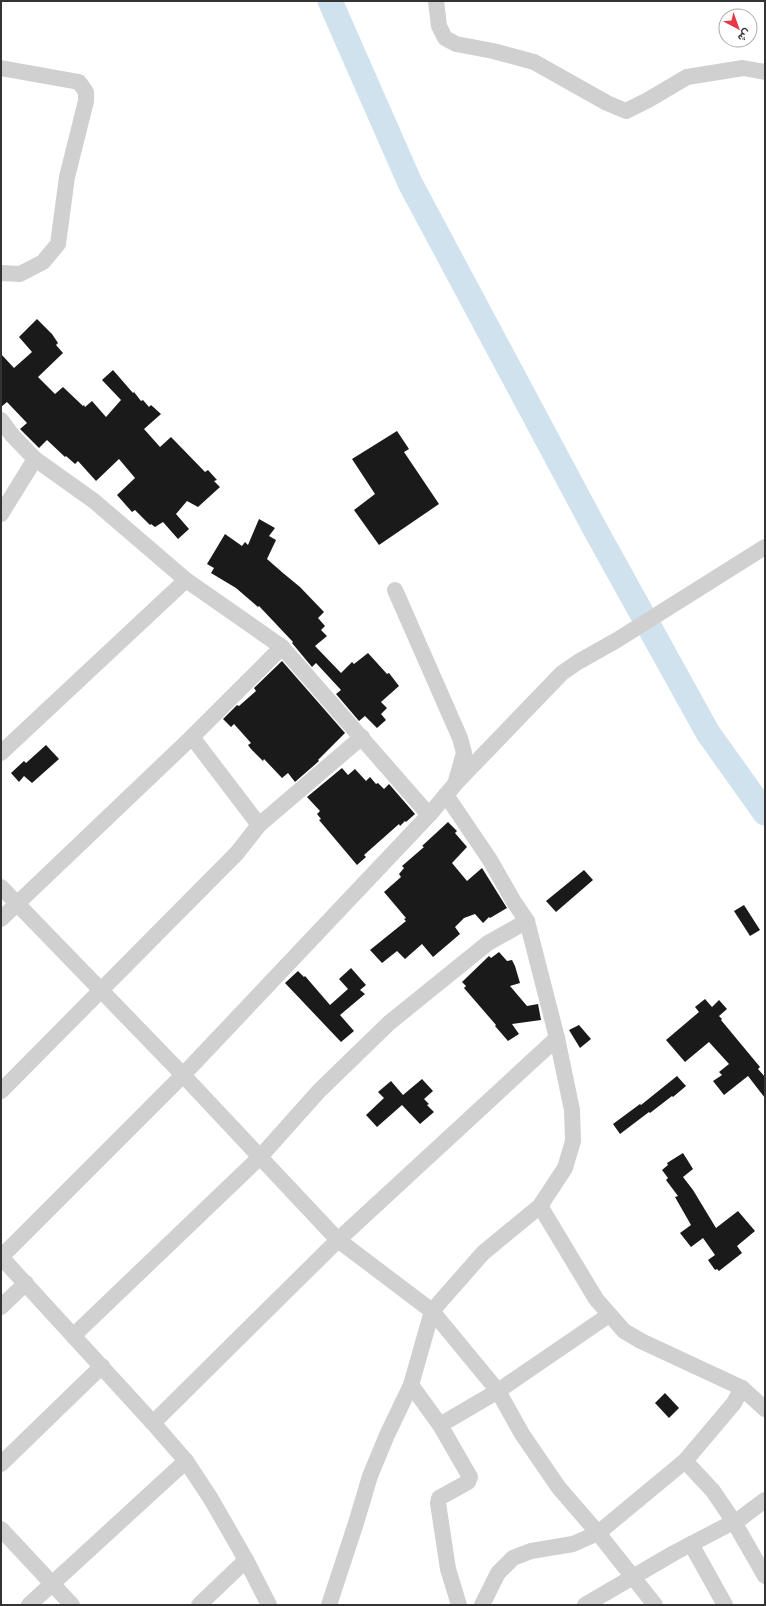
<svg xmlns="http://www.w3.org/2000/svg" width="766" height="1606" font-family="Lato,Vazirmatn,sans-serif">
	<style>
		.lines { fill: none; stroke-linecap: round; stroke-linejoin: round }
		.river { stroke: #cfe2ee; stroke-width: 25 }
		.building { fill: #1a1a1a }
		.minor { stroke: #d0d0d0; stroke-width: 16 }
	</style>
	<rect width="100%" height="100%" fill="#fff"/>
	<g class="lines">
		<polyline class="river" points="330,1 410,183 595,529 708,733 765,813"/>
	</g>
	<g class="building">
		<polygon points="37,319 52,334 58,343 56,345 63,353 38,377 55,394 63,387 83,406 84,405 85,407 92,401 106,417 121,400 102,380 113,370 133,393 134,392 141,401 143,400 149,407 151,405 161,414 144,429 160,447 171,437 205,472 208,470 217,480 214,481 220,487 198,507 187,501 176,514 189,529 178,539 163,522 155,527 151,524 150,525 135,510 132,512 117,495 135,478 119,459 96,481 78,461 75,464 66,456 65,457 47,440 39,448 20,429 27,423 7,402 1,407 1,354 14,368 32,352 19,337"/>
		<polygon points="397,431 409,449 404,452 439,504 379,545 354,510 375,494 352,459"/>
		<polygon points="259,519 275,528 269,536 276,540 267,559 283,573 300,587 324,612 318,618 325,626 321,630 327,636 315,646 341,673 352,662 354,664 368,653 387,674 389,673 399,686 381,702 387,708 381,714 386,720 377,728 365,716 359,721 336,694 341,690 316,663 312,667 292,643 293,642 259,606 258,607 236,588 211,573 214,568 207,564 225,534 242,546 245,542 248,545"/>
		<polygon points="282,661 345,733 318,760 319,761 295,782 288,773 282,778 264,759 263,761 251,749 248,745 251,743 234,724 231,727 223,719 237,705 239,706 256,691 254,688"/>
		<polygon points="46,745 59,759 32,783 24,776 19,782 11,773 24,761 26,763"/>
		<polygon points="342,768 348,775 355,769 366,781 370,777 376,784 378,783 384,789 389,784 415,814 406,822 405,821 400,826 399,824 364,855 366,857 357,865 319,820 321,819 317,814 320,811 307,797"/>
		<polygon points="448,822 457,831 455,833 467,847 452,863 467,881 482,868 507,908 490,918 489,917 483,923 475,914 464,918 455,927 460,934 433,957 422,944 405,959 397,951 382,963 370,950 406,921 404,919 406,918 384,892 401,877 399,874 404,868 402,866 424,847 422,846"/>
		<polygon points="584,870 593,880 556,912 546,901"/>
		<polygon points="744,905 760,930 750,936 734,911"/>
		<polygon points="499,952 507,961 512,960 515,966 520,983 510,986 527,1006 538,1004 541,1020 512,1024 519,1034 508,1041 495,1026 496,1025 464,988 466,986 462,982 489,956 491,958"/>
		<polygon points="351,968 366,985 360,990 365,994 340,1015 354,1031 341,1042 285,983 298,971 304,977 305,976 330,1005 348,989 339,979"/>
		<polygon points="705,999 712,1007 719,1000 727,1009 719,1016 722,1019 721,1020 760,1067 758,1069 765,1077 765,1098 748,1076 724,1095 713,1081 722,1075 719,1072 729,1064 709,1042 685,1062 666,1040 699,1012 695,1007"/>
		<polygon points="579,1025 591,1039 580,1048 569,1030"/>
		<polygon points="677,1076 686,1086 673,1097 672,1096 650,1113 649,1112 620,1134 613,1124 640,1104 641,1105"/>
		<polygon points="422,1079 433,1091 424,1099 429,1104 427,1105 434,1112 420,1124 402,1105 377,1127 366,1115 384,1098 378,1092 391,1081 403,1095"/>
		<polygon points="683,1153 693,1169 683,1177 693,1190 716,1228 738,1211 755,1231 737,1246 742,1253 719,1271 717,1269 715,1270 708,1260 715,1255 703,1238 691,1247 680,1233 691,1225 675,1197 678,1196 666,1180 668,1178 662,1170 668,1165 667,1163"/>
		<polygon points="665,1393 679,1408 669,1418 655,1403"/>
	</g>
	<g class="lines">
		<g class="minor">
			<polyline points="436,1 439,26 445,38 456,44 493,51 534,62 607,103 626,111 648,100 687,77 743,68 765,72"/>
			<polyline points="1,68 79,82 86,92 86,101 67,177 58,244 43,262 20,274 1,273"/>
			<polyline points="1,420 12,435 35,459 94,501 186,580 282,647 429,815"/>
			<polyline points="1,514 35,459"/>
			<polyline points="395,590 460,738 464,753 456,781"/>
			<polyline points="192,737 259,825"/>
			<polyline points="1,753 186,580"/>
			<polyline points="1,887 183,1075 338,1240 432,1311 498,1391 522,1434 559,1488 598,1533 655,1605"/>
			<polyline points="1,919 192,737 282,647"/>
			<polyline points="1,1091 237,853 259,825 362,737"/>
			<polyline points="540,1206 596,1299 624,1331 641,1341 742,1388 765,1409"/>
			<polyline points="1,1257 183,1075 429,815 456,783 562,673 578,662 617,640 765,547"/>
			<polyline points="1,1257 153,1423 186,1461 211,1499 246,1560 269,1605"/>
			<polyline points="1,1307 26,1283"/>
			<polyline points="73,1336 260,1157 319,1091 389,1023 488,943 527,921"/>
			<polyline points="411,1385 440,1425 470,1477 468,1482 439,1498 438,1503 448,1569 459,1605"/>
			<polyline points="153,1423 338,1240 557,1038"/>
			<polyline points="440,1425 498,1391 609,1315"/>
			<polyline points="685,1461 713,1491 734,1522 765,1576"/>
			<polyline points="1,1464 102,1366"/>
			<polyline points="1,1529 72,1605"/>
			<polyline points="691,1544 725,1605"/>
			<polyline points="29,1605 186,1461"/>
			<polyline points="199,1605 246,1560"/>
			<polyline points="329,1605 356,1523 370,1476 387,1435 411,1385 432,1311 483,1253 540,1206 565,1168 573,1141 572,1110 557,1038 527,921 514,902 490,860 446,795"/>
			<polyline points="482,1605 498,1573 513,1558 531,1551 573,1544 598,1533 685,1461 734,1403 742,1388"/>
			<polyline points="585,1605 674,1553 741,1518 765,1500"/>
		</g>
	</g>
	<rect width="766" height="1606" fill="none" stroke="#333333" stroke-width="4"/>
	<g transform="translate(738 28) rotate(139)"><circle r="19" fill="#ffffff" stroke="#adadad"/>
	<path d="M0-3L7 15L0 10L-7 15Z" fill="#e63946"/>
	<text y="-6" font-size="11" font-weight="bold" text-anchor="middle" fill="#333333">ش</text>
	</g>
</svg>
